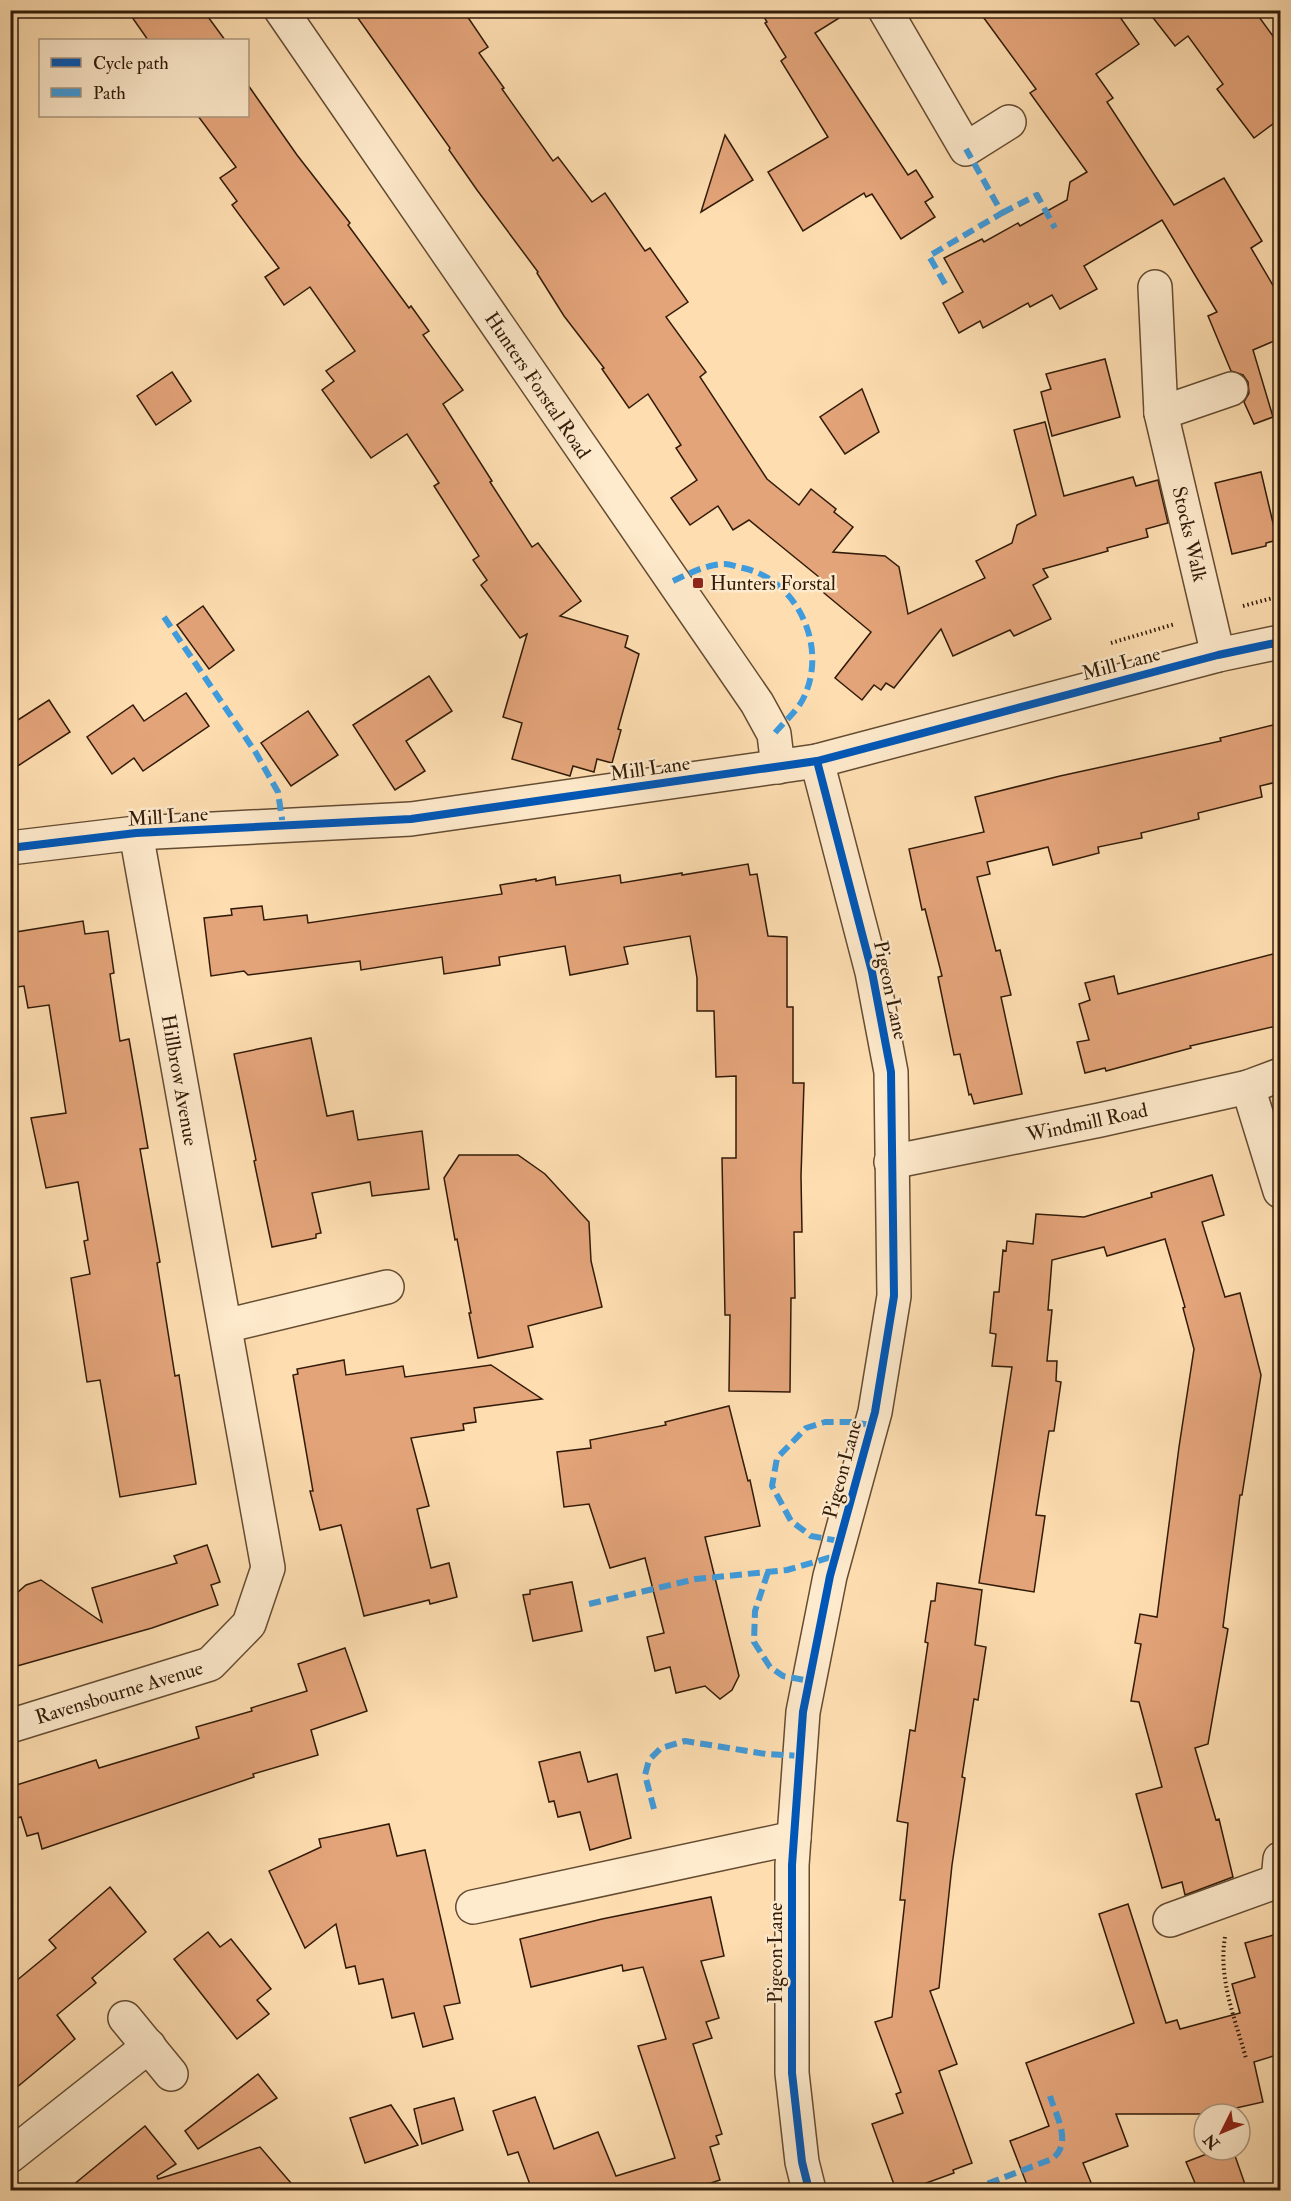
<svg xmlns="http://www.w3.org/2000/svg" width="1291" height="2201" font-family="'IM FELL Double Pica',serif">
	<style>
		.building { fill: #e4a47a; stroke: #311b08; stroke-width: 1.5 }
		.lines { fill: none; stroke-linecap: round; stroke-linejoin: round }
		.minor-casing { stroke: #644c32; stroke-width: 36 }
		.tertiary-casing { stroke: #644c32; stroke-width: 36 }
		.path { stroke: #311b08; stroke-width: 4; stroke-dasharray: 1.5 3; stroke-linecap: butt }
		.minor { stroke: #feeacc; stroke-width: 33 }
		.tertiary { stroke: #feeacc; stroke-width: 33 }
		.quiet { stroke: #3e9bdd; stroke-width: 6; stroke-dasharray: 12 6; stroke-linecap: butt }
		.cycleway-casing { stroke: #feeacc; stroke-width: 11 }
		.cycleway { stroke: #0057b8; stroke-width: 8 }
		.poi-dot { fill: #8f2418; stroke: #feeacc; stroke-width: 2 }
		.labels { text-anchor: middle; stroke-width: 5; stroke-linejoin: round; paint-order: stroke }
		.street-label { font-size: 20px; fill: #311b08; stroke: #feeacc }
		.poi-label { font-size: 20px; fill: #311b08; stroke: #feeacc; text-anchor: start }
	</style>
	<rect width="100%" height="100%" fill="#fedeb1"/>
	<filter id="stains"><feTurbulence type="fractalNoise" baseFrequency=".00333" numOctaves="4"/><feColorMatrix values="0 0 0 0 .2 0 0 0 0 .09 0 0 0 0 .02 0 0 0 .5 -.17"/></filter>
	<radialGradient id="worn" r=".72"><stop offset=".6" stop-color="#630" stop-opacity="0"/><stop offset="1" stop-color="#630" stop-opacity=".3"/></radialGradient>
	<g class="building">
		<polygon points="127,10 203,10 225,40 148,40"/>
		<polygon points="760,10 852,10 815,33 908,175 916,170 933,197 925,202 935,217 901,239 872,194 866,197 864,193 803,231 768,172 828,137 781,61 786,57 765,23 767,22"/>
		<polygon points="978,10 1115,10 1139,44 1096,74 1113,98 1107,102 1174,205 1224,178 1262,241 1251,248 1274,287 1281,301 1281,338 1253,350 1273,417 1254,424 1244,402 1249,393 1248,382 1243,375 1231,371 1208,316 1217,312 1162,220 1084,266 1097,289 1060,309 1052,295 1030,307 1028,303 983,328 980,321 959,333 943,303 963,292 944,258 982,239 984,242 1018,223 1020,226 1067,200 1070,182 1087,172 1030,93 1036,89"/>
		<polygon points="1147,10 1254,10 1281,47 1281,118 1254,138 1217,89 1223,84 1188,36 1175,46"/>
		<polygon points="465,13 488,47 479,53 504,88 502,89 553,161 558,157 592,202 605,193 645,251 650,248 688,302 666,317 706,372 700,377 767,479 799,505 811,489 836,509 834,512 853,527 833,552 885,556 899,567 908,614 985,578 976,561 1012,543 1017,525 1036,515 1014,430 1045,422 1064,496 1133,477 1136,486 1158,480 1168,523 1146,529 1148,537 1107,548 1108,551 1043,569 1048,577 1033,585 1051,619 1014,636 1010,630 953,656 941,629 894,688 886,683 881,690 874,685 862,700 835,678 871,632 824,593 830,586 749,520 733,530 718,506 690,525 671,498 697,480 676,448 681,445 648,394 629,408 602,369 604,368 564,316 537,273 538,272 477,190 449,150 450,148 355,14"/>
		<polygon points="248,85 297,155 350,223 348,225 409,308 411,306 429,331 423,335 463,390 443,404 492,481 490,482 532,547 538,543 581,601 560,616 628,636 625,647 639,654 618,729 621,730 612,763 597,759 594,772 573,766 570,776 512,759 522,723 503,717 527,634 520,638 481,585 487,580 473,560 479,556 434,486 439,483 407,434 371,458 322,390 334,381 326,371 355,351 310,287 284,305 265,277 279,268 232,205 237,201 220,178 236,167 198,116 248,116"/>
		<polygon points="725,135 753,180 701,212"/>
		<polygon points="1105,359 1120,417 1052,436 1041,392 1051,389 1046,374"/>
		<polygon points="172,372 191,401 156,425 137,396"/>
		<polygon points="862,389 879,432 845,454 820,417"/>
		<polygon points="1261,472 1277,540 1266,543 1266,546 1232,554 1215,483"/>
		<polygon points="203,606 234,650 209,669 177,625"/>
		<polygon points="429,676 452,711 406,741 425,771 395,790 353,725"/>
		<polygon points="186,693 209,726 143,771 134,758 112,774 87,737 133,705 144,721"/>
		<polygon points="49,700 70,732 10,771 10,725"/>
		<polygon points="308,711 338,755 291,786 261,743"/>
		<polygon points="1281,723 1281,781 1260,786 1262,797 1198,813 1199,819 1141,833 1142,838 1098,847 1099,853 1053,865 1048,847 987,862 990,874 977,877 996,951 1000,950 1011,995 1001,997 1022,1094 974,1104 971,1094 969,1095 960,1054 954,1055 938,977 942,976 925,909 922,910 909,849 984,832 975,797 1060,776 1221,741 1220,738"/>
		<polygon points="748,864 750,875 757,874 768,936 787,937 787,1007 793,1007 793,1083 804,1083 801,1176 802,1232 794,1232 795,1298 791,1298 790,1392 729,1391 730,1315 725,1315 722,1158 736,1158 736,1076 716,1077 714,1011 697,1011 697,978 690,936 624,947 628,964 570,975 565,946 499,957 500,965 444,974 442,957 361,970 360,961 248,975 244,971 211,976 204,918 232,915 231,909 262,906 264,920 307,915 308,923 502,894 500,885 536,879 536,881 555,877 556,885 620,875 621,883 682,873 682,875"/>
		<polygon points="83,921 85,934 108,931 114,973 110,974 120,1041 129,1039 148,1148 140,1149 160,1262 157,1263 175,1376 179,1375 196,1484 120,1497 100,1380 87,1382 71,1278 90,1274 84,1241 88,1240 78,1182 46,1188 31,1118 66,1113 49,1005 28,1008 24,986 10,988 10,933"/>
		<polygon points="1281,952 1281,1025 1190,1046 1191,1048 1106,1071 1105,1068 1085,1073 1077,1042 1089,1040 1079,1004 1090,1000 1085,983 1114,976 1118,994"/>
		<polygon points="311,1038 327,1116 353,1111 358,1140 422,1131 429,1189 372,1196 370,1182 312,1193 321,1233 316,1234 316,1238 272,1247 254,1161 256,1160 234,1054"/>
		<polygon points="459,1155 518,1155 545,1174 589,1222 591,1261 602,1307 528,1326 533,1347 478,1358 469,1313 471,1313 457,1239 455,1240 444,1178"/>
		<polygon points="1212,1175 1224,1215 1202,1222 1225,1297 1240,1293 1261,1375 1242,1495 1240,1495 1223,1627 1228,1629 1208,1744 1195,1748 1216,1820 1219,1819 1233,1877 1185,1895 1182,1882 1162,1888 1136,1794 1162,1787 1139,1702 1131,1701 1141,1644 1135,1643 1140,1614 1157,1617 1179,1447 1194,1349 1183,1308 1185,1307 1165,1239 1107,1256 1104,1247 1052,1260 1048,1310 1052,1310 1047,1361 1057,1361 1056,1381 1061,1382 1054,1431 1049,1431 1036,1515 1045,1516 1034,1592 979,1583 1012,1367 992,1366 996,1334 990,1333 994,1292 999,1292 1003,1250 1006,1251 1007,1241 1033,1244 1036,1214 1084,1217 1152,1197 1151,1193"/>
		<polygon points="344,1360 346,1375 403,1366 405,1377 491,1365 542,1399 474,1408 476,1422 463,1424 464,1430 411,1438 429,1506 417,1509 431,1568 449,1563 457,1597 430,1604 429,1600 364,1616 341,1525 320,1530 310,1491 313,1491 293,1375 298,1374 297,1369"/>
		<polygon points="729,1406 748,1481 750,1480 760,1526 705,1537 739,1676 732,1690 720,1699 705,1686 676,1693 670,1667 655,1671 647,1637 664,1633 645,1558 610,1568 589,1504 564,1507 557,1452 591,1448 590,1440 666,1425 665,1422"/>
		<polygon points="207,1545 220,1582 211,1585 218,1605 152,1628 10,1668 10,1599 26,1585 41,1580 102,1622 92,1588 177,1563 174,1556"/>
		<polygon points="572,1582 582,1631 533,1641 523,1595 530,1594 530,1590"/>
		<polygon points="937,1583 982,1590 975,1645 986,1647 978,1700 974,1699 962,1777 965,1778 952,1865 939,1988 930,1991 957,2064 939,2071 972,2163 953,2170 954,2173 907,2190 896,2190 872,2124 903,2113 896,2094 901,2092 875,2022 892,2017 905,1900 900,1900 908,1823 897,1821 910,1730 915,1731 928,1643 925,1642 931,1601 935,1601"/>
		<polygon points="345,1648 367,1711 311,1730 318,1755 253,1774 254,1777 42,1849 38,1833 27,1836 21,1817 10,1820 10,1787 96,1760 99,1768 199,1738 196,1727 252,1711 251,1708 307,1691 298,1664"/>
		<polygon points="580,1752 588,1782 617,1774 631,1838 590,1850 580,1812 558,1817 554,1801 549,1802 539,1762"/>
		<polygon points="389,1824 397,1856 425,1850 460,2003 444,2006 453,2039 423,2047 414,2013 392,2018 383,1979 359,1984 355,1966 346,1968 336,1924 305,1948 269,1871 321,1847 319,1839"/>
		<polygon points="110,1887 146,1932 92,1978 96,1983 57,2015 75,2039 10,2093 10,1986 56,1948 49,1940"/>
		<polygon points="711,1897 724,1956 701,1961 719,2018 706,2022 712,2038 693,2044 722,2134 716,2136 719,2144 710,2147 720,2180 708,2184 710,2190 532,2190 518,2152 508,2155 493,2111 535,2097 554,2149 598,2132 616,2176 675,2158 638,2046 666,2039 643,1967 623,1971 622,1965 531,1987 520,1939 602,1919"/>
		<polygon points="1128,1904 1166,2023 1177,2020 1180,2029 1240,2013 1232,1984 1255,1977 1245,1943 1281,1933 1281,2034 1275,2035 1280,2054 1254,2062 1263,2102 1236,2108 1238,2114 1116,2114 1128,2146 1083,2163 1094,2190 1029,2190 1010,2141 1049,2126 1026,2063 1134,2023 1099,1914"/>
		<polygon points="208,1932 220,1947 231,1939 271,1989 257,2000 269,2014 237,2039 174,1959"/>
		<polygon points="258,2074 277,2098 198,2149 185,2131"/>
		<polygon points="454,2098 463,2130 422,2144 414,2109"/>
		<polygon points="391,2105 418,2145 365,2163 350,2118"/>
		<polygon points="145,2126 176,2164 157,2176 158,2179 260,2147 297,2190 67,2190"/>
		<polygon points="1217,2150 1233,2150 1247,2190 1198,2190 1186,2162"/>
	</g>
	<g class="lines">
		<defs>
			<g id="minor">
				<polyline points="885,10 966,149 1009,122"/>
				<polyline points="1155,287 1161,413 1218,655"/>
				<polyline points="1161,413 1231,389"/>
				<polyline points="1248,1087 1280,1191"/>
				<polyline points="891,1162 1100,1120 1248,1087 1280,1075"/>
				<polyline points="225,1326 387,1287"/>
				<polyline points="10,1726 210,1664 249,1624 268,1568 136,833"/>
				<polyline points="473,1907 794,1838"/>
				<polyline points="1170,1920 1278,1881 1280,1859"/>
				<polyline points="125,2018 171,2074"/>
				<polyline points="10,2156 149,2046"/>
				<polyline points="809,2190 802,2162 792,2073 792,1865 803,1712 830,1576 875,1412 894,1296 891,1072 872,972 817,761"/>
			</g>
			<g id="tertiary">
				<polyline points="281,10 757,703 774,734 778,767"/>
				<polyline points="10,848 136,833 411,819 817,761 1218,655 1280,642"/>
			</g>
		</defs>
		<use href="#minor" class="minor-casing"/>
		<use href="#tertiary" class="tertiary-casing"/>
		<g class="path">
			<polyline points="1243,606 1280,596"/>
			<polyline points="1111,643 1175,624"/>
			<path d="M 1225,1937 C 1218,1978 1235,2019 1246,2058"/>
		</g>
		<use href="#minor" class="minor"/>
		<use href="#tertiary" class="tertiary"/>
		<g class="quiet">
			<polyline points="1002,213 1037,195 1055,228"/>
			<polyline points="945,284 929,256 1002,213 966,149"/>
			<path d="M 673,581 C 688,574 707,564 725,564 C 730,564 737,567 743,568 C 798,580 829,648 803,699 C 797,711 783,723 774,734"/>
			<polyline points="164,617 256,753 278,792 283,826"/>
			<polyline points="839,1541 811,1536 791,1521 772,1486 777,1458 806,1428 825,1422 851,1422 872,1425"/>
			<polyline points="768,1572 755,1611 754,1642 770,1667 783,1676 810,1681"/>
			<polyline points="589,1604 696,1579 787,1570 835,1556"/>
			<polyline points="654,1809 645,1775 649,1760 661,1748 685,1741 766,1754 800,1756"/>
			<path d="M 971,2190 L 1052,2159 C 1073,2143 1056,2116 1050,2096"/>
		</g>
		<defs>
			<g id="cycleway">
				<polyline points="10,848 136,833 411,819 817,761 1218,655 1280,642"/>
				<polyline points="809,2190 802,2162 792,2073 792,1865 803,1712 830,1576 875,1412 894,1296 891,1072 872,972 817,761"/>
			</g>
		</defs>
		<use href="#cycleway" class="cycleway-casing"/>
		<use href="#cycleway" class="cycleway"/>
	</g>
	<rect class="poi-dot" x="692" y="577" width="12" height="12" rx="3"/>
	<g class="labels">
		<g class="street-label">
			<text transform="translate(538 385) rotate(56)" y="7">Hunters Forstal Road</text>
			<text transform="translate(1190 534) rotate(77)" y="7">Stocks Walk</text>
			<text transform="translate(1121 663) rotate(-15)" y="7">Mill Lane</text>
			<text transform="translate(650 768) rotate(-8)" y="7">Mill Lane</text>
			<text transform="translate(168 816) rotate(-4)" y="7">Mill Lane</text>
			<text transform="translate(891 990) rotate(78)" y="7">Pigeon Lane</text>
			<text transform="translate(180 1080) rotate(80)" y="7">Hillbrow Avenue</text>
			<text transform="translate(1087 1122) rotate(-12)" y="7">Windmill Road</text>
			<text transform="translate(842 1469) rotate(-75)" y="7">Pigeon Lane</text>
			<text transform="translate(119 1692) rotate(-17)" y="7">Ravensbourne Avenue</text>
			<text transform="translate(775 1953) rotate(-90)" y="7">Pigeon Lane</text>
		</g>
		<g class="poi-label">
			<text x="710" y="590">Hunters Forstal</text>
		</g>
	</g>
	<rect width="1291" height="2201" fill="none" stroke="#fedeb1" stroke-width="36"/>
	<rect x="12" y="12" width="1267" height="2177" fill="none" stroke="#311b08" stroke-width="3"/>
	<rect x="18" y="18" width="1255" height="2165" fill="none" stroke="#311b08" stroke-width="1.5"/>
	<rect x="39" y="39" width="210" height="78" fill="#feeacc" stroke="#ac977e" stroke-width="1.5"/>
	<rect x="51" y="58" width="30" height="9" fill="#0057b8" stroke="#ac977e" stroke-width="1.5"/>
	<text x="93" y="69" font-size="18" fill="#311b08">Cycle path</text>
	<rect x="51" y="88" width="30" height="9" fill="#3e9bdd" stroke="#ac977e" stroke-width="1.5"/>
	<text x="93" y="99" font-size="18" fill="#311b08">Path</text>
	<g transform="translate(1222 2132) rotate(227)"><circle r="28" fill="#feeacc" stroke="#ac977e" stroke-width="1.5"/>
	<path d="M0-4.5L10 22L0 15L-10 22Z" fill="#8f2418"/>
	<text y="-9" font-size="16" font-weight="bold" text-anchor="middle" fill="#311b08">N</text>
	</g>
	<rect width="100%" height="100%" filter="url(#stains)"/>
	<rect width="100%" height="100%" fill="url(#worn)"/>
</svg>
